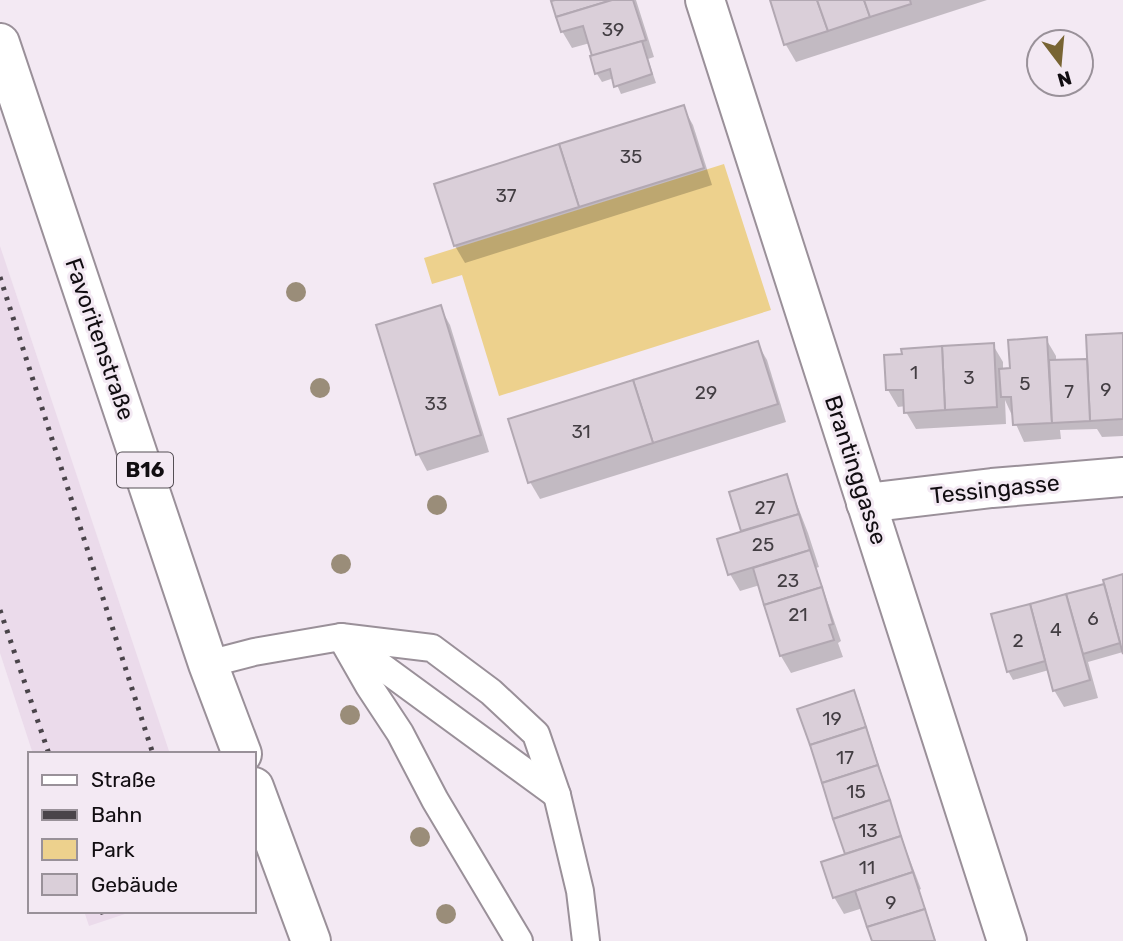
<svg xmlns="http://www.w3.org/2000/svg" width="1123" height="941" font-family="Rubik,sans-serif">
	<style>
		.built { fill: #ebdbeb }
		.green { fill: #edd18d }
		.shadow { fill: #0003 }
		.building { fill: #dacfd9; stroke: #b2a8b2; stroke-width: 2 }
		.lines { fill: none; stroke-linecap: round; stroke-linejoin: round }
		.service-casing { stroke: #9a9099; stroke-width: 30 }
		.minor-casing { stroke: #9a9099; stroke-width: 42 }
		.primary-casing { stroke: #9a9099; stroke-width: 42 }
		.service { stroke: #fff; stroke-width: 26 }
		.minor { stroke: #fff; stroke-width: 38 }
		.primary { stroke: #fff; stroke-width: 38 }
		.rail { stroke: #4a444a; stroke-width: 5; stroke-dasharray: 3.5 7; stroke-linecap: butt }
		.tree { fill: #9a8d79 }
		.labels { text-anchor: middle; stroke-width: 6; stroke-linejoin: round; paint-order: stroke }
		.number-label { font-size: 19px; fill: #433e43 }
		.shield { fill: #f3e9f3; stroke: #554f55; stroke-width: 2 }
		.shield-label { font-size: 21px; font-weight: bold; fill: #110d11 }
		.street-label { font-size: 23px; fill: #110d11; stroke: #f3e9f3 }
	</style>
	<rect width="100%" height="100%" fill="#f3e9f3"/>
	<g class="built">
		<polygon points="0,246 170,754 33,754 0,653"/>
		<polygon points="84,911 134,911 89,926"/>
	</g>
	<polygon class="green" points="724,164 771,310 499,396 462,275 432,284 424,258"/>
	<g class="shadow">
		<polygon points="561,0 636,0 654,57 648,59 656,83 621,94 614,78 602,82 597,74 590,43 572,48 562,31"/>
		<polygon points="772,0 987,0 796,62 786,45"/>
		<polygon points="683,107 693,125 712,185 465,263 455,246"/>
		<polygon points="440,307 450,325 489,452 427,471 418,454"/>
		<polygon points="1123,335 1123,436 1102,437 1097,429 1060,430 1061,439 1024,442 1005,400 1006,424 916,429 906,412 906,406 898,407 888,390 993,345 1003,362 1003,370 1012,370 1046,339 1056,356 1056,362 1086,360 1089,366"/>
		<polygon points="757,343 767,360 786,422 540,499 530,482"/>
		<polygon points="786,476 808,533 819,567 816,568 841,641 838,643 843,657 791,673 781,656 760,585 740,591 730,574 743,530"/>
		<polygon points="1123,576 1123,652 1088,662 1098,698 1064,707 1054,690 1049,670 1013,680 1008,671 1030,606 1065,596 1069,602 1068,595 1106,585"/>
		<polygon points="853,692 858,700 905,847 921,889 919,890 936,941 874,941 863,908 844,914 834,897 847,854 800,710"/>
	</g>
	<g class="building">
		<polygon points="555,0 612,0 556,17 551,1"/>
		<polygon points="612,0 633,0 646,40 592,56 583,26 561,32 556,17"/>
		<polygon points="770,0 817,0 828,31 784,45"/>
		<polygon points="817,0 864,0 870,17 828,31"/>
		<polygon points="864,0 910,0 911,4 870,17"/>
		<polygon points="642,41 652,74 614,87 610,69 595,74 590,56"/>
		<polygon points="684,105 704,168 579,207 559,144"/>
		<polygon points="559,144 579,207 454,246 434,184"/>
		<polygon points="441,305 481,435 416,455 376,325"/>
		<polygon points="1123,333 1123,419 1090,421 1086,335"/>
		<polygon points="1047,337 1052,423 1013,425 1011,397 1001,397 999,369 1010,368 1008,340"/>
		<polygon points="758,341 778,404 653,443 633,380"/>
		<polygon points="994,343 997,407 945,410 942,346"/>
		<polygon points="942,346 945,410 904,413 903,390 886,390 884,355 902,354 901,349"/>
		<polygon points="1087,359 1090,421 1052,423 1049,360"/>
		<polygon points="633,380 653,443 528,483 508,419"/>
		<polygon points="787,474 799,514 741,531 729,492"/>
		<polygon points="799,514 810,550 728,575 717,539"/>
		<polygon points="810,550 822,587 764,605 753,568"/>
		<polygon points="1123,574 1123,654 1103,580"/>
		<polygon points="1104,584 1120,643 1083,654 1066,594"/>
		<polygon points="822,587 833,624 829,625 834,640 780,656 764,605"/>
		<polygon points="1066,594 1090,680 1053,691 1030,604"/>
		<polygon points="1030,604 1045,661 1007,672 991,614"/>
		<polygon points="854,690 866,727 810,745 797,709"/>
		<polygon points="866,727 878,765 822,783 810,745"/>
		<polygon points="878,765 890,800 833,819 822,783"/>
		<polygon points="890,800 901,836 845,854 833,819"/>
		<polygon points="901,836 913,872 833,898 821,862"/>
		<polygon points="913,872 925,909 867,927 855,891"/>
		<polygon points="925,909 935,941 872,941 867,927"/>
	</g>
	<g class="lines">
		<defs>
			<g id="service">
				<polyline points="341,637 369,686 400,733 435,800 519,941"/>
				<polyline points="348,642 557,795"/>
				<polyline points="208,664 254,652 341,637 432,648 491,692 536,734 557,795 580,891 586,941"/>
			</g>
			<g id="minor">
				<polyline points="705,0 1007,941"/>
				<polyline points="866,503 992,488 1123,477"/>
			</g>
			<g id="primary">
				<polyline points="0,43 208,664 242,754"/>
				<polyline points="254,787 311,941"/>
			</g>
		</defs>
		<use href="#service" class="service-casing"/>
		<use href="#minor" class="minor-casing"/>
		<use href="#primary" class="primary-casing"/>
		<use href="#service" class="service"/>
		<use href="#minor" class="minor"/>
		<use href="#primary" class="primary"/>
		<g class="rail">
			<polyline points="0,277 153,754"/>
			<polyline points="0,610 49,754"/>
			<polyline points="102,911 105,920"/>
		</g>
	</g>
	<g class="tree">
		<circle cx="296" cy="292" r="10"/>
		<circle cx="320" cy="388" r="10"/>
		<circle cx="437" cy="505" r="10"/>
		<circle cx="341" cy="564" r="10"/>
		<circle cx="350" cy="715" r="10"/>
		<circle cx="420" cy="837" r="10"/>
		<circle cx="446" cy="914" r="10"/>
	</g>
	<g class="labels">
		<g class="number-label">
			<text x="613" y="36">39</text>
			<text x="631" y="163">35</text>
			<text x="506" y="202">37</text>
			<text x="914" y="379">1</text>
			<text x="969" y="384">3</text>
			<text x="1025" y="390">5</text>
			<text x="1106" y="396">9</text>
			<text x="1069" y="398">7</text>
			<text x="706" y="399">29</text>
			<text x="436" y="410">33</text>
			<text x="581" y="438">31</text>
			<text x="765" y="514">27</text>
			<text x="763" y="551">25</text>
			<text x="788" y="587">23</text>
			<text x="798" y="621">21</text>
			<text x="1093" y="625">6</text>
			<text x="1056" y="636">4</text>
			<text x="1018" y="647">2</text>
			<text x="832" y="725">19</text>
			<text x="845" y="764">17</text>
			<text x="856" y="798">15</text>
			<text x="868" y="837">13</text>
			<text x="867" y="874">11</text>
			<text x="891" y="909">9</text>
		</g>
		<rect class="shield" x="117" y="452.5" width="56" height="35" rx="5"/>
		<g class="shield-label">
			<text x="145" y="477">B16</text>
		</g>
		<g class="street-label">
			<text transform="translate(100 339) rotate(71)" y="8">Favoritenstraße</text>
			<text transform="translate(856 470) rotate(72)" y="8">Brantinggasse</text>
			<text transform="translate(995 489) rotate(-6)" y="8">Tessingasse</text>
		</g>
	</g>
	<rect x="28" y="752" width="228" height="161" fill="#f3e9f3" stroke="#999199" stroke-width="2"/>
	<rect x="42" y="775" width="35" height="10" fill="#ffffff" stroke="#999199" stroke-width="2"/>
	<text x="91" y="787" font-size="21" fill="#110d11">Straße</text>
	<rect x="42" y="810" width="35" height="10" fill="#4a444a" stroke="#999199" stroke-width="2"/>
	<text x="91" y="822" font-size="21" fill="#110d11">Bahn</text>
	<rect x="42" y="839" width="35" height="21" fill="#edd18d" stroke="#999199" stroke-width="2"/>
	<text x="91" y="857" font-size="21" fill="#110d11">Park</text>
	<rect x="42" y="874" width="35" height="21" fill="#dacfd9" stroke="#999199" stroke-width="2"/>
	<text x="91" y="892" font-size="21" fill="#110d11">Gebäude</text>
	<g transform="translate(1060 63) rotate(164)"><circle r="33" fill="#f3e9f3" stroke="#999199" stroke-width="2"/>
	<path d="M0-5L12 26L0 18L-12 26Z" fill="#786433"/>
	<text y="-10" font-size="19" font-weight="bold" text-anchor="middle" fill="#110d11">N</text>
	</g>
</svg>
